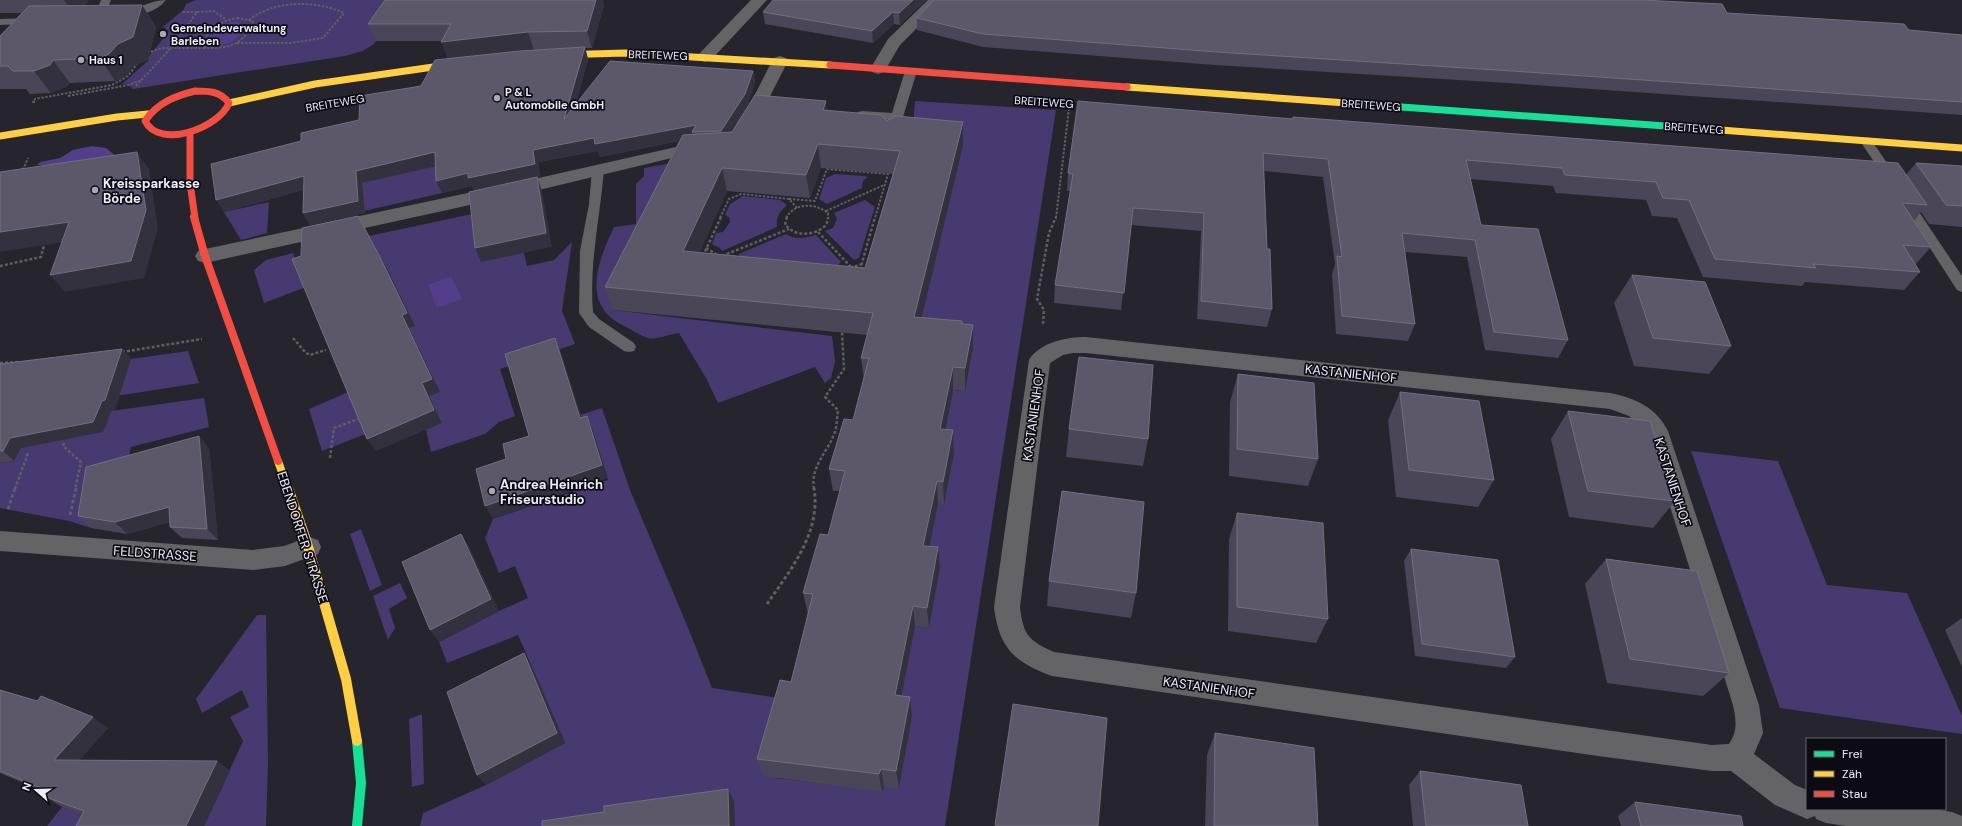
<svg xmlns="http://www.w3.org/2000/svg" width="1962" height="826" font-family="'DM Sans',sans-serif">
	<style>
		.green { fill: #483a70 }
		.water { fill: #533e89 }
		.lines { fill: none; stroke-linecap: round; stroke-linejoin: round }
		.path-far2 { stroke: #5f5e63; stroke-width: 2; stroke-dasharray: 2.5 1.5; stroke-linecap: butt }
		.path-far1 { stroke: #5f5e63; stroke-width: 2.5; stroke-dasharray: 3 2; stroke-linecap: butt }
		.path { stroke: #5f5e63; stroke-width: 3; stroke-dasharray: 3.5 2.5; stroke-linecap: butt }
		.lane { fill: #646468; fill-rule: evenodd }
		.street { fill: #646468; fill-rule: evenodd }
		.fast-far1 { stroke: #16e098; stroke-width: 7 }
		.fast { stroke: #16e098; stroke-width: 10 }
		.slow-far2 { stroke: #ffcf43; stroke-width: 7 }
		.slow-far1 { stroke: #ffcf43; stroke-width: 8 }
		.slow { stroke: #ffcf43; stroke-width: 10 }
		.jam-far1 { stroke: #f24e42; stroke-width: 7 }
		.jam { stroke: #f24e42; stroke-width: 8 }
		.wall { fill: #4a4657; fill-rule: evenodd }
		.shaded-wall { fill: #34313f }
		.building { fill: #5c5869; stroke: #736f7f; fill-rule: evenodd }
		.poi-dot { fill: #a9a7b2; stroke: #0c0b13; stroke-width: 1.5 }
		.labels { text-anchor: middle; stroke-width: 3.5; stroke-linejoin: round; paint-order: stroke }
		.far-poi-label { font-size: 11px; font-weight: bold; fill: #efedf9; stroke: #0c0b13; text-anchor: start }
		.far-street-label { font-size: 11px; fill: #efedf9; stroke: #0c0b13 }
		.poi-label { font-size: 13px; font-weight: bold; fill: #efedf9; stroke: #0c0b13; text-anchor: start }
		.street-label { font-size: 13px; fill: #efedf9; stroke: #0c0b13 }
	</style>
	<rect width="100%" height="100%" fill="#26242d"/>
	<g class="green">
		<polygon points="196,0 405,0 374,44 363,51 345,56 133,89 129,85 122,84 149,60 147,59 169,31 163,27 184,9 186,4"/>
		<polygon points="915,101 1056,110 945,826 735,826 733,801 600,826 420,826 423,813 486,785 565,743 518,635 447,663 439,642 499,611 528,598 515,566 499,573 485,538 493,519 608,480 592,429 536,429 602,408 630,490 689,630 712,688 786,699 776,778 882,791 915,626 929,628 925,567 938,503 944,503 954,453 941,452 953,390 965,391 916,340 963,145 912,141"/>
		<path d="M 684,161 L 613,310 L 832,336 L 835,362 L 831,378 L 825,383 L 815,367 L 718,403 L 706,378 L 679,333 C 670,334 657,340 648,338 C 640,336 631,329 624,326 C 580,305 598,261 614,227 L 636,224 L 636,184 L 644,176 L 644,168 Z"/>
		<polygon points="441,165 442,193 364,211 363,193 352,182"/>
		<polygon points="835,174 864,176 868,177 863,181 862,188 827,204 819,199 826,178"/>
		<path d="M 743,196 L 780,200 L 787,205 C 779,212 776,217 777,227 L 722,251 L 720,248 L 712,244 L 716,233 L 723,232 L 730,222 L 729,217 L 725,215 L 730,204 Z"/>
		<polygon points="865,200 875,207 859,258 854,260 825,231 833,228 837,219 834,213"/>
		<polygon points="269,202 267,233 241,240 224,212"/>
		<polygon points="477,213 524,253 527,266 554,260 572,242 562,311 575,344 500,369 515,416 499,422 485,434 431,452 426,430 429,396 430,371 368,433 322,451 309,409 353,390 345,241"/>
		<path d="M 786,234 C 794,240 807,238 816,235 L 841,262 L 831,271 L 739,266 L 739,254 Z"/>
		<polygon points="293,253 306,287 264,303 254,270 266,260"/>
		<polygon points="188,351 199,383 116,396 131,359"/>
		<polygon points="204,398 209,427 131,447 126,471 99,479 91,528 69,521 0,508 0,463 14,461 21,448 55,441 56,437 105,428 111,411"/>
		<polygon points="1691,451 1778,461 1827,585 1907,593 1962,716 1962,734 1780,708"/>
		<polygon points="361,529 382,585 370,591 350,534"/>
		<polygon points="400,583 407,598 389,609 395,628 388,640 373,596"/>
		<polygon points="257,615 266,615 268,764 266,826 204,826 243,741 230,717 249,707 242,690 202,713 196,699"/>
		<polygon points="422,714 424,784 412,787 409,719"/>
		<polygon points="112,774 97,826 47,826 62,807 80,813"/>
	</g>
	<g class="water">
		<path d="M 236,21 L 244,25 C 241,40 226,46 212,46 L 209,41 C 215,30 224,23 236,21 Z"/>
		<polygon points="92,146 106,148 117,157 77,164 37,165 40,162 60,158 73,150"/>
		<polygon points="451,276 462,299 437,308 428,285"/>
	</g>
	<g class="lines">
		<g class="path-far2">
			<polyline points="197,12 214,11 225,19"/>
			<path d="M 237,18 L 253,21 C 243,46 230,48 205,48 C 201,31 224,20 237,18 Z"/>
			<path d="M 237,43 L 291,43 L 323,38 L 344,13 C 315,0 274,0 249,20"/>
			<polyline points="147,53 162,48 205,48"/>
			<polyline points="136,86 171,48 197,12 182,12"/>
			<polyline points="68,96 129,85 141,80"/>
			<polyline points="35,102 33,102 35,99 112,85 128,76 137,64"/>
			<polyline points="23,170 28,158"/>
			<polyline points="789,199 815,201 827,169 888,174 875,218"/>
			<polyline points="826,211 884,185"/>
			<polyline points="720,218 729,199 741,194 789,199 797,208"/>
			<path d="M 786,218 C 795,202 815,203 828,213 L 828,218"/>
			<polyline points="1056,218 1069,108"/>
		</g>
		<g class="path-far1">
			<path d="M 787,217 L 785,225 C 788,227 792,231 795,232 C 806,237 829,231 828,217"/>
			<polyline points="818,232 851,267"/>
			<polyline points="706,248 719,256"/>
			<polyline points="703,256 721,217"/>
			<polyline points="722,256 789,229"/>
			<polyline points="0,266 41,257 44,245"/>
			<polyline points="850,268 862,264"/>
			<polyline points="860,270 875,217"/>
			<polyline points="1043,324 1044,310 1037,299 1049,233 1056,217"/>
			<polyline points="293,338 306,353 310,355 326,350"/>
			<polyline points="122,352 202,339"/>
			<polyline points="0,363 19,362"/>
			<polyline points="64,443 63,446 81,462 75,489"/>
			<polyline points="330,458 334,428 361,418"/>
			<polyline points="15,489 28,453"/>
			<path d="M 814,489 C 810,466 828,452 835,432 C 837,425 837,417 838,410 L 825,397 L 844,369 L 842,332"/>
		</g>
		<g class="path">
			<polyline points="8,509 15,488"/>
			<polyline points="70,515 76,488"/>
			<path d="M 767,604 C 791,569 821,533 814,488"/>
		</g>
		<g class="lane">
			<path d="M 101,0 L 111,0 L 109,5 L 110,8 C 132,16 146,0 166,0 C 152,18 122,19 102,12 L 99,5 Z"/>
			<polygon points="33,18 37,19 38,21 37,23 0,25 0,19"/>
			<polygon points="911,68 917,71 903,117 897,129 889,129 887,127 889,120 858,116 856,114 858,112 862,111 892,113 905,71"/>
			<polygon points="1866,137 1870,138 1895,175 1897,178 1895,181 1887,181 1860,141"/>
			<path d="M 598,166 L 604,170 C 600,217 589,264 593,312 L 599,319 L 634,343 L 636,347 L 634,351 L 629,352 L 624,351 L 589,327 L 579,313 L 580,251 L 589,204 L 592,170 Z"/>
			<polygon points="1905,196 1909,197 1962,276 1962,292 1957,290 1899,200 1901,197"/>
		</g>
		<g class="street">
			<polygon points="751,0 767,0 711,60 705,62 699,60 697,57 699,54"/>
			<polygon points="928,0 945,0 900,45 884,72 878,74 872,72 870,69 888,39"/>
			<polygon points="780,56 786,58 788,61 765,106 753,125 747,126 741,125 738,121 749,106 772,61 774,58"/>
			<polygon points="703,146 709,147 712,151 709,155 676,157 543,189 205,263 198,261 195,256 198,251 205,249 543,177 676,147"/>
			<path d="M 1086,337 L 1610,393 C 1635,398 1656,407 1668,431 L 1759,705 L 1763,733 L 1754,754 L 1795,785 L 1807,790 L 1807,809 L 1933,809 L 1952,812 L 1962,816 L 1962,826 L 1846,826 L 1826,823 L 1816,819 L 1815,816 L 1807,819 L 1775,805 L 1731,771 L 1712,771 L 1598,756 L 1052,676 C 1014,662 999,648 994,607 L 1029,360 C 1040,342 1067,337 1086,337 ZM 1073,353 L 1086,353 L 1610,409 L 1629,416 L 1647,434 L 1733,705 C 1736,720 1738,731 1729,744 L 1712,745 L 1054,652 C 1029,641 1023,635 1020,607 L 1050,363 L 1063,355 Z"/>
			<polygon points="0,531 253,550 284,546 309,537 318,540 321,547 318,554 285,566 253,570 0,551"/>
		</g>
		<polyline class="fast-far1" points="1360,104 1707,129"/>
		<polyline class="fast" points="357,741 361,783 357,826"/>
		<g class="slow-far2">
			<polyline points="557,55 625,53 830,65"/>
			<polyline points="1127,87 1360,104"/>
			<polyline points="229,103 315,84 461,63"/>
			<polyline points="1707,129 1962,148"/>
			<polyline points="0,136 117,117 148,114"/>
		</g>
		<polyline class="slow-far1" points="278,461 288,489"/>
		<polyline class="slow" points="288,488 306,540 346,679 357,741"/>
		<g class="jam-far1">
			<polyline points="830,65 1127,87"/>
			<path d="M 195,91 C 209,91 220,91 229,103 C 219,128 160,150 145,121 C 157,103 175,96 195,91 Z"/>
			<polyline points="190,132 190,183 195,218"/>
		</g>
		<polyline class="jam" points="194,217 205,256 278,461"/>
	</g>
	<g class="wall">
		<polygon points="0,0 89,0 83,6 142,5 156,27 148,60 133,66 125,77 115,81 70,83 66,87 51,93 30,94 26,89 0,89 0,36 22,13 0,13"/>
		<polygon points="926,0 900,25 894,24 873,43 765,24 763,12"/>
		<path d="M 604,5 L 592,48 L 585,48 L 588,59 L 576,103 L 753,71 L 755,83 L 747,106 L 731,132 L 827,111 L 887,121 L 963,145 L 921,317 L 962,321 L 962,324 L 973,348 L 965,391 L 953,390 L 945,430 L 954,453 L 944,504 L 938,503 L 929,546 L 938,547 L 940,568 L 929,628 L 915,626 L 901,696 L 910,697 L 912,716 L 899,788 L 884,787 L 882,792 L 764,776 L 757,759 L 791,682 L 808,614 L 803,593 L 828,535 L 840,491 L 833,491 L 829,469 L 853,420 L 864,380 L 861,358 L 867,335 L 613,310 L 605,287 L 679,141 L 600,157 L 598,151 L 538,162 L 540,176 L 474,190 L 472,186 L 442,193 L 435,166 L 362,183 L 365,213 L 310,225 L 303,213 L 303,190 L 224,212 L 301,141 L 359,120 L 421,86 L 448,59 L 441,41 L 376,41 L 368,24 ZM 557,49 L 526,50 L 534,50 ZM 821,168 L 893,174 L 865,268 L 699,253 L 727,191 L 810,198 Z"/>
		<polygon points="1727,13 1909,30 1962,35 1962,115 1507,83 1215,65 983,47 917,30 917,18"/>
		<polygon points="1293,117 1906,175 1916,163 1962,166 1962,227 1929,224 1921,212 1914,221 1931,247 1915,265 1920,272 1904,290 1805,282 1802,286 1703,277 1677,218 1652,216 1646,200 1556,193 1553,186 1470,179 1481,225 1568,340 1558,358 1485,350 1467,257 1405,252 1415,324 1408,341 1336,334 1332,274 1335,264 1323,177 1264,171 1267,249 1272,309 1267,327 1197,319 1201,231 1131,225 1121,310 1054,303 1055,285 1070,191 1067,191 1068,173 1292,119"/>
		<polygon points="1632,275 1731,346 1709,374 1634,366 1614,303"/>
		<polygon points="122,349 131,359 115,410 111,411 103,432 21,448 14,461 0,463 0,364"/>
		<polygon points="1238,374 1318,459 1308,486 1229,476 1230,402"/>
		<polygon points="1400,392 1494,480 1478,507 1396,497 1388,420"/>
		<polygon points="1568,411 1675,501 1653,528 1569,517 1551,439"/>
		<polygon points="1069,429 1148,439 1143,466 1066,457"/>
		<polygon points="209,448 218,540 182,538 170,527 170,522 127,534 91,528 78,516"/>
		<polygon points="1237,513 1328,619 1316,643 1228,631 1229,539"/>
		<polygon points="1411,549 1515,657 1506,668 1415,656 1404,561"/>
		<polygon points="1606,559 1729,673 1703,696 1607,683 1585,584"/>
		<polygon points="1049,581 1136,593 1131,618 1047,606"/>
		<polygon points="1962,618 1962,667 1945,630"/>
		<polygon points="0,690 108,728 79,760 217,761 230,771 82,814 62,807 46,797 49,794 0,773"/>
		<polygon points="1215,733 1318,826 1205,826 1207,755"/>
		<polygon points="1420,771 1528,826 1413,826 1409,785"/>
		<polygon points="1635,802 1743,826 1621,826 1618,816"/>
	</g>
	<g class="shaded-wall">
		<polygon points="64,0 89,0 74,14"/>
		<polygon points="596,0 603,0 604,5 592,48 587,31"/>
		<polygon points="913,0 926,0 900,25 899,13"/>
		<polygon points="142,5 156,27 148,60 133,66 125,77 115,81 100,58"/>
		<polygon points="893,12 894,24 873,43 872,31"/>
		<polygon points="528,32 534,50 448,59 441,42"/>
		<polygon points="585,47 588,59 568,131 564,119"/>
		<polygon points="53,60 70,83 66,87 51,93 34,71"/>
		<polygon points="753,71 755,83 747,106 724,144 721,131"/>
		<polygon points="826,101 829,124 823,110"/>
		<polygon points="963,122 963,145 916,340 914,317"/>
		<polygon points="696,125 692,132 694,138 600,157 598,151 538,162 540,176 474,190 472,186 442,193 436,181 533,150 594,138"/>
		<polygon points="818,144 821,168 810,198 806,175"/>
		<polygon points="137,152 149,169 158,228 144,278 65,292 50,275"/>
		<polygon points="435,152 441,165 362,183 365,213 310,225 303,213 356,171"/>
		<polygon points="722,168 727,191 690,274 683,251"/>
		<polygon points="304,176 311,188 224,212 216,200"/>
		<polygon points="537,177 542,191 552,247 481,262 475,248"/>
		<polygon points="358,216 388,270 415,326 409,328 440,392 429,396 442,423 376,451 367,439 422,383 402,315"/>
		<polygon points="69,222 83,239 0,252 0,232"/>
		<polygon points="973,325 973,348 965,391 965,368"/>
		<polygon points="555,338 561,352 586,431 580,418"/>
		<polygon points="122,349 131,359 115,410 111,411 103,432 21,448 14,461 3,451 10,438"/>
		<polygon points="953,367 953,390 941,452 940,429"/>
		<polygon points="587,416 592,429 608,478 493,519 485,506"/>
		<polygon points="953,430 954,453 944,504 943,482"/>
		<polygon points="199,436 209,448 218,540 207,529"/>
		<polygon points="937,481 938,503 925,567 923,546"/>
		<polygon points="169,507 180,519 127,534 115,522"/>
		<polygon points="461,534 469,546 499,611 439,642 430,630"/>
		<polygon points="938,547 940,568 929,628 927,608"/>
		<polygon points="913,606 915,626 898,714 895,695"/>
		<polygon points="524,653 531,664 565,743 486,785 477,775"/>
		<polygon points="910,697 912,716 899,788 896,771"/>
		<polygon points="93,717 108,728 71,770 54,760"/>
		<polygon points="217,761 230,771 204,826 186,826"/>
		<polygon points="881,769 884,787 882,792 879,774"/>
		<polygon points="728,789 734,801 735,826 729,826"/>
	</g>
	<g class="building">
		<polygon points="385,0 596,0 587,31 528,32 441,42 451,24 368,24"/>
		<polygon points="773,0 913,0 899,13 893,12 872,31 763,12"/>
		<polygon points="934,0 1642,0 1722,4 1727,13 1904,24 1909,30 1962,35 1962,102 1512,71 1217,52 983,34 917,18"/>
		<polygon points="142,5 133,37 118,44 109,54 100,58 53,60 50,65 34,71 13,71 8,66 0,66 0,36 29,6"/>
		<polygon points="585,47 564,119 610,61 753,71 745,94 721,131 692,132 696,125 595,144 594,138 533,150 535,164 468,178 468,173 436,181 435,152 356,171 358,201 303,213 304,176 216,200 211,164 301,141 301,133 359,120 360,96 421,86 435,60 520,51"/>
		<path d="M 755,95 L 826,101 L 823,110 L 881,115 L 887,121 L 896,116 L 963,122 L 914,317 L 962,321 L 962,324 L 973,325 L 965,368 L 953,367 L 940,429 L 953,430 L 943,482 L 937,481 L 923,546 L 938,547 L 927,608 L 913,606 L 895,695 L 910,697 L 896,771 L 881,769 L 879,774 L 757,759 L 780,680 L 791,682 L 813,594 L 803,593 L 820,534 L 828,535 L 845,471 L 829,469 L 844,419 L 853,420 L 869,358 L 861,358 L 873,313 L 605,287 L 683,135 L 732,132 ZM 818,144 L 900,151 L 865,268 L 683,251 L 722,168 L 806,175 Z"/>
		<polygon points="1078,101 1293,119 1293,117 1898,163 1927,205 1902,203 1931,247 1903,245 1920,272 1813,264 1816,268 1715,259 1689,200 1663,198 1656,182 1565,175 1562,168 1466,160 1481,225 1538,229 1568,340 1494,332 1475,240 1402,233 1415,324 1342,316 1337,256 1342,257 1328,159 1263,153 1267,249 1270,249 1272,309 1201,301 1204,213 1133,208 1124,293 1055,285 1073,174 1068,173"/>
		<polygon points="137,152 146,210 131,261 50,275 69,222 0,232 0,172"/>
		<polygon points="1916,163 1962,166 1962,206 1946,205"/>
		<polygon points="537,177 546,233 475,248 469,192"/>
		<polygon points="358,216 380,257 407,313 402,315 432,379 422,383 434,410 367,439 292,259 301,256 302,228"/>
		<polygon points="1632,275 1705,282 1731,346 1653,338"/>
		<polygon points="555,338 580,418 587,416 602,465 485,506 476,469 506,459 503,444 529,436 505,354"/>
		<polygon points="122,349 105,400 102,401 93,422 10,438 3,451 0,451 0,364"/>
		<polygon points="1079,357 1153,365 1148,439 1069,429"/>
		<polygon points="1238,374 1314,383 1318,459 1237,449"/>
		<polygon points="1400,392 1479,401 1494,480 1409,470"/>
		<polygon points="1568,411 1650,421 1675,501 1588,491"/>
		<polygon points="199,436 207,529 170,527 169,507 115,522 78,516 86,467"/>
		<polygon points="1062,491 1144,502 1136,593 1049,581"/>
		<polygon points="1237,513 1323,523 1328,619 1237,607"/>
		<polygon points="461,534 491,599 430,630 402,562"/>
		<polygon points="1411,549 1498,560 1515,657 1422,644"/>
		<polygon points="1606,559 1697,571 1729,673 1630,659"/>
		<polygon points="524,653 557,733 477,775 447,692"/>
		<polygon points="0,690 37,701 41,696 93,717 54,760 217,761 186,826 76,826 84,811 46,797 50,792 0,771"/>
		<polygon points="1013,704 1107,718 1098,826 1001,826 995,825"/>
		<polygon points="1215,733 1314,748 1318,826 1214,826"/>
		<polygon points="1420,771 1521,785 1528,826 1426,826"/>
		<polygon points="728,789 729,826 542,826 542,821 604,812 604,806"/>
		<polygon points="1635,802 1741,816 1743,826 1641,826"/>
	</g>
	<g class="poi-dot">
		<circle cx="163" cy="34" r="4"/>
		<circle cx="81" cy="60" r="4"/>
		<circle cx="497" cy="98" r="4"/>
		<circle cx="95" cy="190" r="4"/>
		<circle cx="492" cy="491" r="4"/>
	</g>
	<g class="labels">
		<g class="far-poi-label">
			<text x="171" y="32">Gemeindeverwaltung<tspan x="171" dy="13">Barleben</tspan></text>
			<text x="89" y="64">Haus 1</text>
			<text x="505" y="96">P &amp; L<tspan x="505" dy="13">Automobile GmbH</tspan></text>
		</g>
		<g class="far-street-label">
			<text transform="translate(658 55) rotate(2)" y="4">BREITEWEG</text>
			<text transform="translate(1044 102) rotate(4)" y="4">BREITEWEG</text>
			<text transform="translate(335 103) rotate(-10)" y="4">BREITEWEG</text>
			<text transform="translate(1371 105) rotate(4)" y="4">BREITEWEG</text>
			<text transform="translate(1694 128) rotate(4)" y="4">BREITEWEG</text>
		</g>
		<g class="poi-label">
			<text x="103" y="188">Kreissparkasse<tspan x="103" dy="15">Börde</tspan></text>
			<text x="500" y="489">Andrea Heinrich<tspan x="500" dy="15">Friseurstudio</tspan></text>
		</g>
		<g class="street-label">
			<text transform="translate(1351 373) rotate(6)" y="5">KASTANIENHOF</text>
			<text transform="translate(1033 415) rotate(-82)" y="5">KASTANIENHOF</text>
			<text transform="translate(1673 482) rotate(72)" y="5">KASTANIENHOF</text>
			<text transform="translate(303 537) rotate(72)" y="5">EBENDORFER STRASSE</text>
			<text transform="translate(155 553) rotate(4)" y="5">FELDSTRASSE</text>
			<text transform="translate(1209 687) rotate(8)" y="5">KASTANIENHOF</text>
		</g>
	</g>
	<rect x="1806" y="738" width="140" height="72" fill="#0c0b13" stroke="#67656f"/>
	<rect x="1814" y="751" width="20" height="6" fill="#16e098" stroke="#67656f"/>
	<text x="1842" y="758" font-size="12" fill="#efedf9">Frei</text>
	<rect x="1814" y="771" width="20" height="6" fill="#ffcf43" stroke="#67656f"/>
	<text x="1842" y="778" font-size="12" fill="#efedf9">Zäh</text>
	<rect x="1814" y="791" width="20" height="6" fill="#f24e42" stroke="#67656f"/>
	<text x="1842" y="798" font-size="12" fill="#efedf9">Stau</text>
	<g transform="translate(36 790) rotate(290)" stroke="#0c0b13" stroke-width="3" paint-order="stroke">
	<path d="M0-3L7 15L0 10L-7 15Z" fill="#efedf9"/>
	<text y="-6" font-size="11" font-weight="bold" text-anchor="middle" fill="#efedf9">N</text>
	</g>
</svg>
